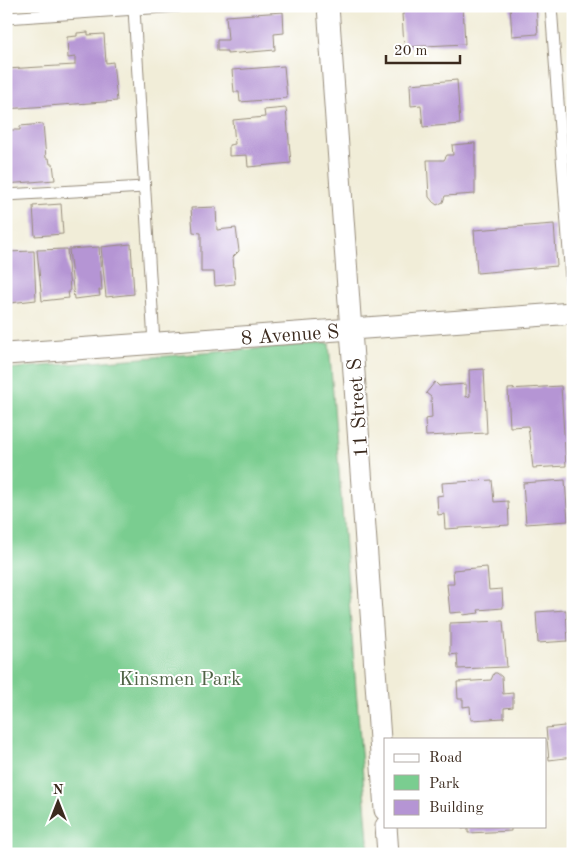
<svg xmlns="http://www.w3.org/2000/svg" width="579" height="860" font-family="'Old Standard TT',serif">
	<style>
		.green { fill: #7acd90; stroke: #5a7c57 }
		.building { fill: #b595d4 }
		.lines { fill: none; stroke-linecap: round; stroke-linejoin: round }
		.service-casing { stroke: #968c7b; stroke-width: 13 }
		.minor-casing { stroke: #968c7b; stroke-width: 23 }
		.service { stroke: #fff; stroke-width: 11 }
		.minor { stroke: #fff; stroke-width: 21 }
		.labels { text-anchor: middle; stroke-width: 4; stroke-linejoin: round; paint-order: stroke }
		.street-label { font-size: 20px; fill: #3b2a1e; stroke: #fff }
		.park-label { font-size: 20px; fill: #516346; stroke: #fff }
	</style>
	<rect width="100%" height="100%" fill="#fff"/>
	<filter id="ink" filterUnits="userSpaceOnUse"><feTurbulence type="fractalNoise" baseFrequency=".02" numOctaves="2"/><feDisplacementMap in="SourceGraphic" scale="10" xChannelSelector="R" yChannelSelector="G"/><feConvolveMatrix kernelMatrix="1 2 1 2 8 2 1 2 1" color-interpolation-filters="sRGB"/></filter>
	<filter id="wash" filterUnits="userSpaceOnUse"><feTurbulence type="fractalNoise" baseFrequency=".0096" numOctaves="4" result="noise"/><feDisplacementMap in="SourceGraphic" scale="20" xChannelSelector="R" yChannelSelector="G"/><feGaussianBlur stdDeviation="1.12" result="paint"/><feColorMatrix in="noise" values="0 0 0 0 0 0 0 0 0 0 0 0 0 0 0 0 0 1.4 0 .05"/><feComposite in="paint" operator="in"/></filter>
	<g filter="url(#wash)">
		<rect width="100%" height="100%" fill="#f1edd8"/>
		<polygon class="green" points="329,343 369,854 6,854 6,369"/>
		<g id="blocks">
			<g class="building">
				<polygon points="404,6 463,6 465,44 404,47 402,14 404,14"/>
				<polygon points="510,6 536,6 538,34 512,36"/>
				<polygon points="283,12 284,33 274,34 275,50 227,54 227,51 217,51 217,40 228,40 226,16"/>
				<polygon points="88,32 88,35 104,34 106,63 113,62 117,101 6,109 6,69 75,65 75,57 68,58 67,37 77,36 77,33"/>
				<polygon points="284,66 287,98 240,102 239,92 234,92 232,70"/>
				<polygon points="457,80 460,124 423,127 421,105 411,106 410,84"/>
				<polygon points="286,108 291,163 248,167 247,155 229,156 229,145 235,144 233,120 265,117 264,110"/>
				<polygon points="43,124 46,158 49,158 50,164 53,164 55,180 6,184 7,133 9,130 20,130 20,126"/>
				<polygon points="475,143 475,194 445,196 443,202 437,205 433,202 429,197 427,160 444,160 447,155 453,155 452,145"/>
				<polygon points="61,204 63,234 35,236 33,206"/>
				<polygon points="216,207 217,230 236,228 239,251 233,257 235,284 215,286 214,272 201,272 201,233 193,232 191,208"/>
				<polygon points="554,224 557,266 477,273 474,230"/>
				<polygon points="131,244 134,294 106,297 101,247"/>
				<polygon points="99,247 102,290 99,290 100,296 74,299 69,249"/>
				<polygon points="67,249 70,291 68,291 69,298 42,301 37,250"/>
				<polygon points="34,251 36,300 10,303 6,252"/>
				<polygon points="484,369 487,433 426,436 425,419 432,418 431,397 426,393 435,382 439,386 466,384 466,397 470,396 469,370"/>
				<polygon points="561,386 566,466 533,468 528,426 510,427 508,389"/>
				<polygon points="492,480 494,502 508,501 509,525 445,529 444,514 438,515 437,496 443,495 442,483"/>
				<polygon points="565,480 568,521 526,524 523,483"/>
				<polygon points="487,567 489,590 502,589 503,608 478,610 479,613 463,615 462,612 450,613 447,584 454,584 453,570"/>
				<polygon points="566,610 568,641 538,643 536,612"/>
				<polygon points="503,621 507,667 458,669 457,654 450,655 450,623"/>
				<polygon points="494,673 497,673 502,677 503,694 513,693 513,707 504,708 504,718 471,720 470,706 463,707 463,699 458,699 457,682 491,680"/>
				<polygon points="573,725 573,757 549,760 546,728"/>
				<polygon points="462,826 511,826 511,831 468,833 468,828 462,829"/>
			</g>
		</g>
	</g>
	<g filter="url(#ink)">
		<use href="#blocks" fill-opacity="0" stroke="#968c7b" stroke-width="1"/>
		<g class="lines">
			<defs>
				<g id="service">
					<polyline points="551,6 573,306"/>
					<polyline points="134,9 154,343"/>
					<polyline points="6,18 179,6"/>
					<polyline points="6,195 144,187"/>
				</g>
				<g id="minor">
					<polyline points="328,6 385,810"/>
					<polyline points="6,354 573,313"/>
					<polyline points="386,826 388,854"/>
				</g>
			</defs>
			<use href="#service" class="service-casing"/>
			<use href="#minor" class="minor-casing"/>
			<use href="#service" class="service"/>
			<use href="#minor" class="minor"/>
		</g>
	</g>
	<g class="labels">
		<g class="street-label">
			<text transform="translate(290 334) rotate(-4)" y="7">8 Avenue S</text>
			<text transform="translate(357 408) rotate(-94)" y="7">11 Street S</text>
		</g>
		<g class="park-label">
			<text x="180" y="685">Kinsmen Park</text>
		</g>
	</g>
	<rect width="579" height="860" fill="none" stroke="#fff" stroke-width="25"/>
	<rect x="384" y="738" width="162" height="90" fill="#ffffff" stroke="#b1aaa5"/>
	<rect x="394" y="754" width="25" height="8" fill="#ffffff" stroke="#b1aaa5"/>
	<text x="429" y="762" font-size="15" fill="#3b2a1e">Road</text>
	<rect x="394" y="775" width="25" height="15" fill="#7acd90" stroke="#b1aaa5"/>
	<text x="429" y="788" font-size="15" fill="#3b2a1e">Park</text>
	<rect x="394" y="800" width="25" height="15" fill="#b595d4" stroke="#b1aaa5"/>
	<text x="429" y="812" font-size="15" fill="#3b2a1e">Building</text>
	<g transform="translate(58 802)" stroke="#ffffff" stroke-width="4" paint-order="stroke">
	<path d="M0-4L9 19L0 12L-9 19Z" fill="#3b2a1e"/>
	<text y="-8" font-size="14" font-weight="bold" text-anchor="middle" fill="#3b2a1e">N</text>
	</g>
	<path d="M386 55v8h74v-8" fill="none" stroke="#3b2a1e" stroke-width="2.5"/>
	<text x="394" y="55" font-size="15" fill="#3b2a1e" stroke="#ffffff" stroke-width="4" paint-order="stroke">20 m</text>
</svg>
